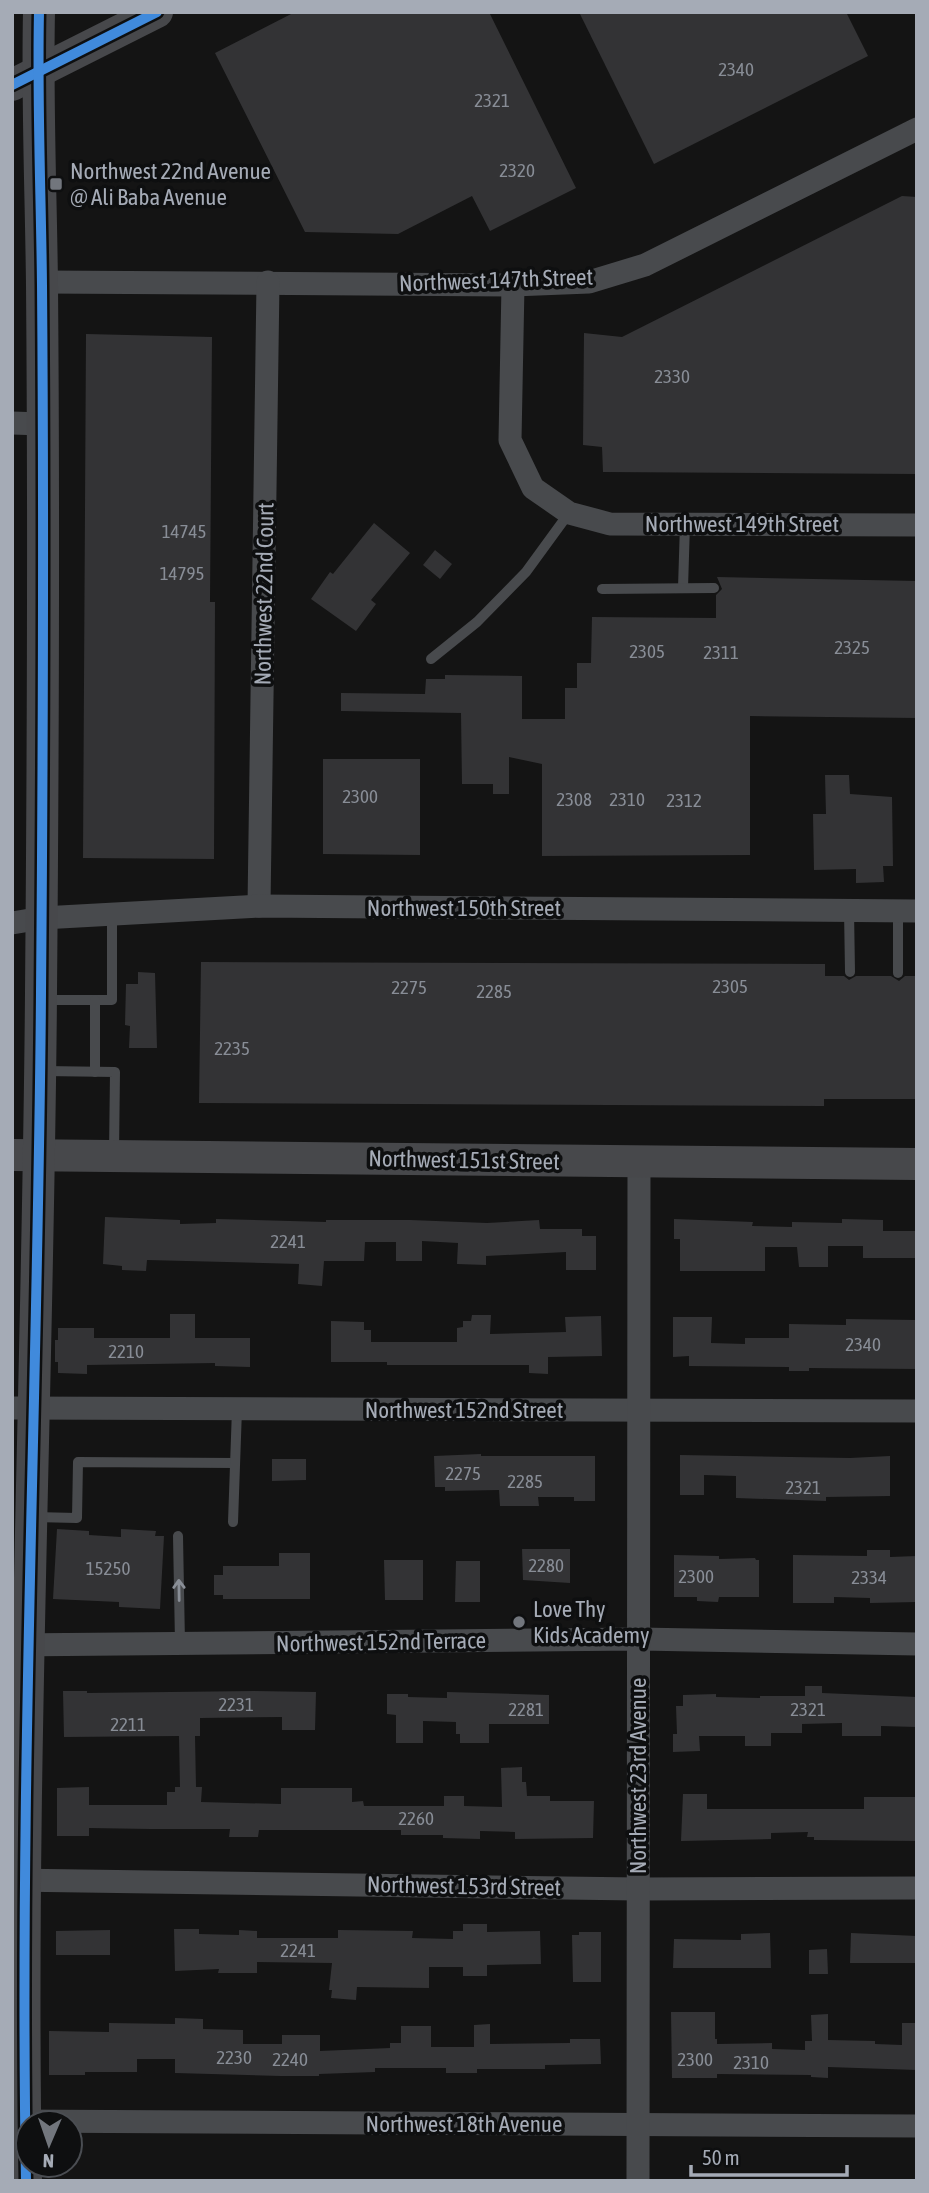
<svg xmlns="http://www.w3.org/2000/svg" width="929" height="2193" font-family="'Asap Condensed',sans-serif">
	<style>
		.building { fill: #333335 }
		.lines { fill: none; stroke-linecap: round; stroke-linejoin: round }
		.lane { stroke: #484a4d; stroke-width: 10 }
		.street { stroke: #484a4d; stroke-width: 23 }
		.secondary { stroke: #47484b; stroke-width: 32 }
		.cycleway-casing { stroke: #0e0f10; stroke-width: 15 }
		.cycleway { stroke: #408adc; stroke-width: 10 }
		.oneway { stroke: #898e96 }
		.poi-dot { fill: #72767d; stroke: #0e0f10; stroke-width: 2.5 }
		.labels { text-anchor: middle; stroke-width: 7; stroke-linejoin: round; paint-order: stroke }
		.number-label { font-size: 19px; fill: #888d96 }
		.poi-label { font-size: 23px; fill: #a5abb6; stroke: #0e0f10; text-anchor: start }
		.street-label { font-size: 23px; fill: #a5abb6; stroke: #0e0f10 }
	</style>
	<rect width="100%" height="100%" fill="#141414"/>
	<g class="building">
		<polygon points="295,12 489,12 576,188 490,231 472,196 398,234 305,232 215,53"/>
		<polygon points="579,12 846,12 868,56 654,164"/>
		<polygon points="902,196 917,197 917,474 603,472 602,447 583,445 584,333 622,337"/>
		<polygon points="86,334 212,337 210,602 215,602 214,859 83,858"/>
		<polygon points="374,523 410,553 371,600 376,604 356,631 311,599 330,572 333,574"/>
		<polygon points="435,550 452,564 440,579 423,565"/>
		<polygon points="717,577 917,581 917,718 750,716 750,855 542,856 542,764 509,757 509,794 493,794 493,784 462,784 461,713 341,711 341,693 425,694 426,679 445,679 445,675 522,676 522,719 565,719 565,688 577,688 577,663 591,663 592,617 716,618 716,595 722,589"/>
		<polygon points="323,759 420,759 420,855 323,854"/>
		<polygon points="825,775 849,775 850,794 892,797 893,866 883,866 884,882 856,883 856,869 814,870 813,814 826,814"/>
		<polygon points="201,962 825,964 825,976 844,976 849,980 856,976 891,976 899,981 905,976 917,976 917,1099 824,1099 824,1106 199,1103"/>
		<polygon points="138,972 155,973 157,1048 129,1048 130,1026 125,1025 126,984 138,984"/>
		<polygon points="105,1217 180,1220 180,1224 216,1223 216,1219 326,1222 326,1220 410,1220 487,1223 539,1220 540,1229 582,1229 582,1236 596,1236 596,1270 566,1270 566,1252 486,1256 486,1265 457,1264 458,1243 422,1241 422,1261 396,1261 396,1242 365,1242 364,1261 324,1261 322,1286 298,1284 299,1264 147,1260 146,1271 122,1270 122,1266 103,1264"/>
		<polygon points="674,1219 753,1222 752,1226 792,1227 792,1222 842,1223 842,1219 883,1220 883,1231 917,1231 917,1258 863,1258 863,1246 828,1246 828,1267 799,1267 797,1247 765,1247 765,1271 680,1271 680,1239 674,1239"/>
		<polygon points="170,1314 195,1314 195,1338 250,1338 250,1367 215,1366 215,1363 87,1365 87,1374 58,1373 58,1362 55,1362 55,1340 58,1340 58,1328 94,1328 94,1338 170,1338"/>
		<polygon points="472,1315 491,1315 490,1334 566,1332 565,1317 601,1316 602,1356 548,1357 548,1374 529,1373 529,1365 387,1365 387,1362 331,1362 331,1321 364,1322 364,1330 371,1330 371,1342 457,1342 457,1328 463,1327 463,1321 471,1321"/>
		<polygon points="673,1317 712,1317 711,1343 745,1344 745,1338 789,1338 789,1324 846,1325 846,1319 917,1320 917,1369 809,1368 809,1371 789,1371 789,1367 689,1366 689,1356 673,1357"/>
		<polygon points="481,1454 481,1456 595,1456 595,1501 574,1501 574,1497 538,1497 539,1506 500,1506 499,1490 445,1491 445,1487 435,1487 434,1456"/>
		<polygon points="680,1455 850,1458 890,1456 890,1496 826,1497 826,1501 736,1498 736,1476 704,1475 704,1495 680,1495"/>
		<polygon points="272,1459 306,1459 306,1480 272,1481"/>
		<polygon points="57,1529 89,1531 89,1535 121,1537 121,1529 156,1531 155,1536 164,1536 160,1609 119,1607 119,1602 53,1599"/>
		<polygon points="522,1549 570,1549 570,1583 523,1580"/>
		<polygon points="867,1550 890,1550 890,1557 917,1556 917,1602 870,1603 870,1598 834,1597 834,1603 793,1603 793,1555 867,1556"/>
		<polygon points="279,1553 310,1553 310,1599 223,1599 223,1595 214,1595 214,1575 223,1575 223,1566 279,1566"/>
		<polygon points="674,1555 719,1556 719,1559 755,1558 756,1560 759,1560 759,1597 719,1597 718,1602 697,1601 697,1597 674,1597"/>
		<polygon points="384,1560 423,1560 423,1600 385,1600"/>
		<polygon points="456,1561 480,1561 480,1602 455,1602"/>
		<polygon points="805,1686 822,1686 822,1693 917,1697 917,1727 881,1726 881,1736 842,1736 842,1723 802,1724 802,1733 771,1733 771,1746 745,1746 745,1736 699,1736 700,1751 673,1752 673,1734 677,1734 676,1706 683,1706 683,1695 716,1694 716,1697 760,1698 760,1696 805,1696"/>
		<polygon points="63,1691 87,1691 87,1693 254,1691 316,1692 315,1730 282,1730 282,1717 200,1718 200,1736 195,1736 196,1787 202,1787 201,1802 281,1804 281,1788 352,1788 352,1802 363,1801 364,1806 444,1806 444,1796 464,1796 464,1806 502,1807 501,1768 522,1767 522,1782 526,1782 527,1796 550,1796 550,1801 594,1801 593,1838 515,1839 515,1832 480,1831 480,1839 443,1838 443,1835 401,1835 401,1830 259,1830 258,1837 229,1837 230,1829 151,1829 89,1828 89,1836 57,1836 57,1788 89,1787 89,1805 167,1805 167,1792 175,1792 175,1787 180,1787 179,1736 64,1737"/>
		<polygon points="447,1692 549,1695 549,1724 489,1724 489,1743 460,1743 460,1734 456,1734 456,1722 423,1721 423,1743 396,1743 396,1715 387,1714 387,1694 408,1694 408,1697 447,1698"/>
		<polygon points="683,1794 707,1794 707,1809 864,1809 864,1797 917,1797 917,1841 814,1840 814,1837 807,1837 808,1832 771,1833 771,1839 681,1841"/>
		<polygon points="463,1924 487,1924 487,1932 540,1931 541,1964 487,1965 487,1976 463,1976 463,1967 429,1967 429,1988 357,1987 356,2000 331,1998 332,1990 329,1990 332,1963 257,1962 257,1973 218,1973 219,1969 175,1971 174,1929 199,1929 199,1934 239,1935 239,1930 257,1931 257,1938 338,1938 338,1930 413,1931 412,1938 453,1939 453,1931 463,1931"/>
		<polygon points="110,1930 110,1955 56,1955 56,1931"/>
		<polygon points="579,1932 601,1932 601,1982 573,1982 572,1935 579,1935"/>
		<polygon points="770,1933 771,1968 673,1968 674,1939 741,1940 741,1934"/>
		<polygon points="851,1933 917,1936 917,1963 850,1963"/>
		<polygon points="827,1949 828,1974 809,1974 809,1950"/>
		<polygon points="671,2012 715,2012 715,2039 717,2039 717,2044 772,2043 772,2049 805,2050 805,2041 812,2041 811,2015 828,2014 828,2040 875,2041 875,2044 902,2045 902,2023 917,2023 917,2070 828,2067 828,2078 811,2077 811,2075 717,2074 717,2078 672,2078"/>
		<polygon points="175,2018 203,2019 203,2029 243,2030 243,2044 282,2044 282,2035 320,2035 320,2051 390,2048 390,2043 401,2043 401,2026 431,2026 431,2047 474,2047 474,2025 490,2024 490,2044 570,2043 570,2039 600,2039 601,2064 545,2065 545,2069 477,2069 477,2073 446,2073 446,2068 375,2068 375,2072 319,2074 319,2076 281,2076 175,2073 175,2059 137,2059 137,2072 85,2072 85,2075 49,2075 49,2031 109,2032 109,2023 175,2024"/>
	</g>
	<g class="lines">
		<g class="lane">
			<polyline points="683,588 685,524"/>
			<polyline points="602,589 714,588"/>
			<polyline points="431,659 477,622 526,572 569,513"/>
			<polyline points="849,910 850,972"/>
			<polyline points="898,910 898,973"/>
			<polyline points="43,1000 112,1000 112,914"/>
			<polyline points="44,1071 115,1072 114,1153"/>
			<polyline points="95,1072 95,1000"/>
			<polyline points="34,1517 77,1518 78,1462 235,1463"/>
			<polyline points="233,1522 237,1409"/>
			<polyline points="178,1536 180,1643"/>
		</g>
		<g class="street">
			<polyline points="42,282 513,285 589,282 645,265 917,129"/>
			<polyline points="513,285 510,440 533,488 569,513 610,524 917,525"/>
			<polyline points="12,423 42,424"/>
			<polyline points="259,906 268,282"/>
			<polyline points="12,923 42,918 259,906 917,911"/>
			<polyline points="12,1408 917,1411"/>
			<polyline points="12,1645 639,1639 917,1644"/>
			<polyline points="12,1880 638,1889 917,1888"/>
			<polyline points="12,2121 917,2126"/>
			<polyline points="638,2181 639,1162"/>
		</g>
		<g class="secondary">
			<polyline points="12,85 157,12"/>
			<polyline points="12,1155 917,1164"/>
			<path d="M 26,2181 C 19,1785 38,1389 41,993 C 43,757 44,521 42,285 C 41,194 37,103 39,12"/>
		</g>
		<defs>
			<g id="cycleway">
				<polyline points="12,85 157,12"/>
				<path d="M 26,2181 C 19,1785 38,1389 41,993 C 43,757 44,521 42,285 C 41,194 37,103 39,12"/>
			</g>
		</defs>
		<use href="#cycleway" class="cycleway-casing"/>
		<use href="#cycleway" class="cycleway"/>
	</g>
	<defs><path id="oneway-shaft" d="M-6 0H5M1.5-3L5.5 0L1.5 3" fill="none" stroke-width="1.6" stroke-linecap="round" stroke-linejoin="round" transform="scale(1.75)"/></defs>
	<use class="oneway" href="#oneway-shaft" transform="translate(179 1590) rotate(-91)"/>
	<g class="poi-dot">
		<rect x="49" y="177" width="14" height="14" rx="3.5"/>
		<circle cx="519" cy="1622" r="7"/>
	</g>
	<g class="labels">
		<g class="number-label">
			<text x="736" y="76">2340</text>
			<text x="492" y="107">2321</text>
			<text x="517" y="177">2320</text>
			<text x="672" y="383">2330</text>
			<text x="184" y="538">14745</text>
			<text x="182" y="580">14795</text>
			<text x="852" y="654">2325</text>
			<text x="647" y="658">2305</text>
			<text x="721" y="659">2311</text>
			<text x="360" y="803">2300</text>
			<text x="574" y="806">2308</text>
			<text x="627" y="806">2310</text>
			<text x="684" y="807">2312</text>
			<text x="730" y="993">2305</text>
			<text x="409" y="994">2275</text>
			<text x="494" y="998">2285</text>
			<text x="232" y="1055">2235</text>
			<text x="288" y="1248">2241</text>
			<text x="863" y="1351">2340</text>
			<text x="126" y="1358">2210</text>
			<text x="463" y="1480">2275</text>
			<text x="525" y="1488">2285</text>
			<text x="803" y="1494">2321</text>
			<text x="546" y="1572">2280</text>
			<text x="108" y="1575">15250</text>
			<text x="696" y="1583">2300</text>
			<text x="869" y="1584">2334</text>
			<text x="236" y="1711">2231</text>
			<text x="526" y="1716">2281</text>
			<text x="808" y="1716">2321</text>
			<text x="128" y="1731">2211</text>
			<text x="416" y="1825">2260</text>
			<text x="298" y="1957">2241</text>
			<text x="234" y="2064">2230</text>
			<text x="290" y="2066">2240</text>
			<text x="695" y="2066">2300</text>
			<text x="751" y="2069">2310</text>
		</g>
		<g class="poi-label">
			<text x="70" y="179">Northwest 22nd Avenue<tspan x="70" dy="26">@ Ali Baba Avenue</tspan></text>
			<text x="533" y="1617">Love Thy<tspan x="533" dy="26">Kids Academy</tspan></text>
		</g>
		<g class="street-label">
			<text transform="translate(496 280) rotate(-2)" y="8">Northwest 147th Street</text>
			<text x="742" y="532">Northwest 149th Street</text>
			<text transform="translate(264 594) rotate(-89)" y="8">Northwest 22nd Court</text>
			<text x="464" y="916">Northwest 150th Street</text>
			<text transform="translate(464 1160) rotate(1)" y="8">Northwest 151st Street</text>
			<text x="464" y="1418">Northwest 152nd Street</text>
			<text transform="translate(381 1642) rotate(-1)" y="8">Northwest 152nd Terrace</text>
			<text transform="translate(638 1776) rotate(-90)" y="8">Northwest 23rd Avenue</text>
			<text transform="translate(464 1886) rotate(1)" y="8">Northwest 153rd Street</text>
			<text x="464" y="2132">Northwest 18th Avenue</text>
		</g>
	</g>
	<rect width="929" height="2193" fill="none" stroke="#a5abb6" stroke-width="28"/>
	<g transform="translate(49 2144) rotate(182)"><circle r="33" fill="#0e0f10" stroke="#4a4d52" stroke-width="2"/>
	<path d="M0-5L12 26L0 18L-12 26Z" fill="#72767d"/>
	<text y="-10" font-size="19" font-weight="bold" text-anchor="middle" fill="#a5abb6">N</text>
	</g>
	<path d="M691 2165v10h156v-10" fill="none" stroke="#a5abb6" stroke-width="3.5"/>
	<text x="702" y="2165" font-size="21" fill="#a5abb6" stroke="#0e0f10" stroke-width="5" paint-order="stroke">50 m</text>
</svg>
